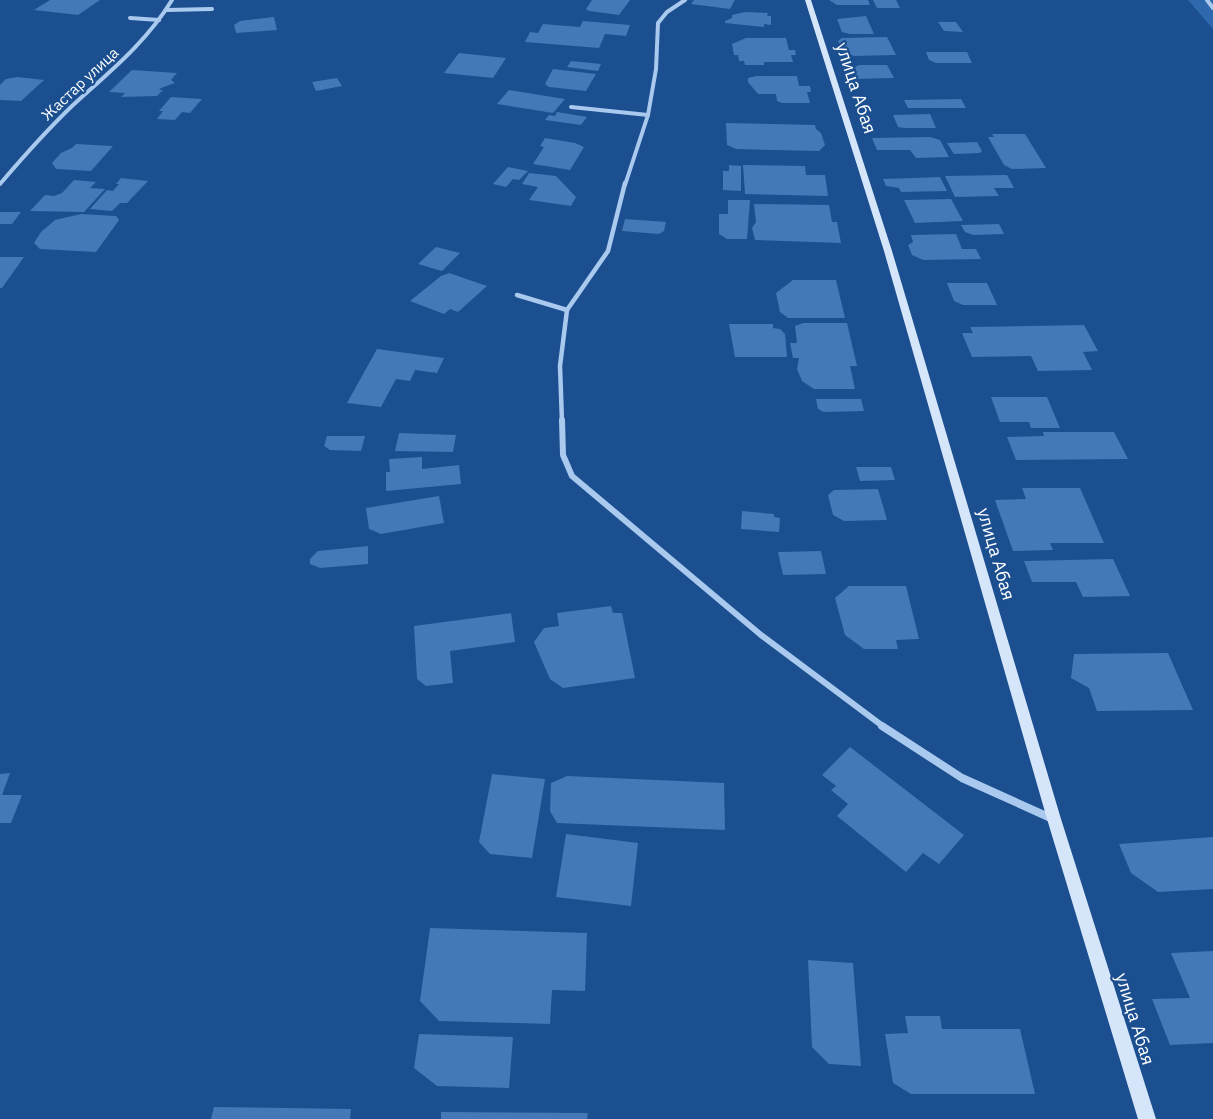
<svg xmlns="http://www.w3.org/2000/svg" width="1213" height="1119" font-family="'IBM Plex Sans',sans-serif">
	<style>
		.green { fill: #2e69ad }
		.building { fill: #4478b7 }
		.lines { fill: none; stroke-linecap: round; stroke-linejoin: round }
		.minor-far3 { stroke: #a9c9ee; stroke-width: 4 }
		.minor-far2 { stroke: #a9c9ee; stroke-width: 4.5 }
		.minor-far1 { stroke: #a9c9ee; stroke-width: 6 }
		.minor { stroke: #a9c9ee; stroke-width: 8 }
		.secondary { fill: #d6e6fa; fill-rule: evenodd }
		.labels { text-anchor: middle; stroke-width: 4.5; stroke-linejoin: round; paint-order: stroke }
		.far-street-label { font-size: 15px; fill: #fff; stroke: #1b4f8f }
		.street-label { font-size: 18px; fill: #fff; stroke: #1b4f8f }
	</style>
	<rect width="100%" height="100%" fill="#1b4f8f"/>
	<polygon class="green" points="1188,0 1213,0 1213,29"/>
	<g class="building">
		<polygon points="50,0 100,0 78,15 34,10"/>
		<polygon points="592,0 630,0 619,15 589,11 586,9"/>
		<polygon points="694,0 735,0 730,9 691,4"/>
		<polygon points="829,0 868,0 870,5 837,5"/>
		<polygon points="873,0 896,0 900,8 877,8"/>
		<polygon points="745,12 768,13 767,16 771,16 771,25 764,24 764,27 725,23 725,21 732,18 732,15"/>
		<polygon points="866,16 874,34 850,34 842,32 837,19"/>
		<polygon points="274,17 277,30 236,33 234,25 240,21"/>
		<polygon points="583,21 630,25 626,36 605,34 599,48 525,42 530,32 538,33 543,24 580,27"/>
		<polygon points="938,22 956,22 963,32 944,31"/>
		<polygon points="887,37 896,55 854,56 844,52 838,41 842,38"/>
		<polygon points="746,38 786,38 789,50 795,50 796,55 791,55 793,62 764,62 764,65 745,65 744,61 739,61 738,55 734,55 732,44"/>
		<polygon points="926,52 967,52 972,63 936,63 929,60"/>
		<polygon points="459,53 506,58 493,78 444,73"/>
		<polygon points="571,61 601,64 598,71 567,67"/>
		<polygon points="859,65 887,65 894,78 853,79 851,73 857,73 855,67"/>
		<polygon points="553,69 596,74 586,91 549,87 545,84"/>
		<polygon points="132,70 177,73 171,80 175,83 161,88 159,90 163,90 157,96 121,97 125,93 109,92"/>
		<polygon points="756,76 797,76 799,86 810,86 811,92 807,92 810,103 782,103 777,101 776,94 758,94 748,82 748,78"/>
		<polygon points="17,77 44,80 21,101 0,100 0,85 6,79"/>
		<polygon points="337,78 342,86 316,91 312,82"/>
		<polygon points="509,90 565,99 553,113 497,104"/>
		<polygon points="171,97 202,99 190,113 182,112 175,120 157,119 163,111 159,111"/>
		<polygon points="961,99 966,108 908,108 904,100"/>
		<polygon points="557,112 587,117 581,125 545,120 549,115 555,116"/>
		<polygon points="930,114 936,128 904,128 898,127 893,115"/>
		<polygon points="726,123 815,125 816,129 821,133 825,145 819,151 736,149 727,145"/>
		<polygon points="992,134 1025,134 1046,168 1012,169 1004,165 988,137 994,137"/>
		<polygon points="930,137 940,140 949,157 916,158 910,150 877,150 872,138"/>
		<polygon points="545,138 575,143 584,147 570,170 533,164 544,147 540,146"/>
		<polygon points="977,142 982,151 980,153 954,154 947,143"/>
		<polygon points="76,144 113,146 91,171 56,169 52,163 61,153 72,148"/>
		<polygon points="729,165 741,166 741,191 723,190 723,171 729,171"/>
		<polygon points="743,165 805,166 806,175 825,175 828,196 745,194"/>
		<polygon points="508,167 528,171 519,180 513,179 506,187 493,184"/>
		<polygon points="529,173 556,176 576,197 571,206 529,200 538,187 522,184"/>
		<polygon points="1007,175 1014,188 994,188 999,196 955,197 945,176"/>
		<polygon points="940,177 947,191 901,192 899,188 886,186 883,179"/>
		<polygon points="121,178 148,181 127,203 120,203 112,211 90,209 107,190 113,191 119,184 116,184"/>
		<polygon points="74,180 96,182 90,188 105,189 84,212 30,211 45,195 54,196 62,193"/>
		<polygon points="951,199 963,221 915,223 904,200"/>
		<polygon points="728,200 750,200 747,239 727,239 719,234 719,214 728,214"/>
		<polygon points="754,204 829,205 832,222 837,222 841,243 755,240 752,228 756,222"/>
		<polygon points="0,212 21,212 12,224 0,224"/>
		<polygon points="81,214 116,216 119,220 96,252 40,249 34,243 41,232 55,220"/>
		<polygon points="625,219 666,222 664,231 659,234 622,231"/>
		<polygon points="999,224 1004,234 973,235 965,232 961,225"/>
		<polygon points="956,234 962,249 976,249 981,259 923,260 912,255 908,245 913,242 911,235"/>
		<polygon points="436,247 460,253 442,271 418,264"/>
		<polygon points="0,257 24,257 2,288 0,288"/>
		<polygon points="449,273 487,286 458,312 450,309 444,314 410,301 441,276"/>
		<polygon points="793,280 836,280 845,318 788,318 780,312 776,293"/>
		<polygon points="947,283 987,283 997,305 963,305 954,301"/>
		<polygon points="803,323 847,323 857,366 850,366 855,389 814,389 802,381 797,369 799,358 793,358 790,343 797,343 795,326"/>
		<polygon points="729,324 773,324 773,328 780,329 785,334 787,357 735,357"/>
		<polygon points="1084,325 1098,351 1083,352 1092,370 1038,371 1031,356 972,357 962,333 973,333 970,327"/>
		<polygon points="377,349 444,358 437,373 415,370 410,381 396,379 381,407 347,403"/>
		<polygon points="991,397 1047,397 1060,428 1031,428 1029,422 1000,422"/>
		<polygon points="816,399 861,399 864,411 824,412 818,409"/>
		<polygon points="1043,432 1114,432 1128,459 1016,460 1007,437 1044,436"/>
		<polygon points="399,433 456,435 453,452 395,451"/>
		<polygon points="327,436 365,436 361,451 330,450 324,446"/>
		<polygon points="422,457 422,469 459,465 461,484 386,491 386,472 390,472 389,459"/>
		<polygon points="856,467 891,467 895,480 860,481"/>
		<polygon points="1022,488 1080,488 1104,543 1050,543 1053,550 1013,551 995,500 1026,499"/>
		<polygon points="878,489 887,520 844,521 833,515 828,495 834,490"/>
		<polygon points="439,496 444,523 381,534 369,529 366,508"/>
		<polygon points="742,511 774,514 774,517 780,518 779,532 741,529"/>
		<polygon points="368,546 368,564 320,568 310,564 310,559 318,551"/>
		<polygon points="821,551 826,574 783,575 778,552"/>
		<polygon points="1113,559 1130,596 1083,597 1076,582 1032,582 1024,561"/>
		<polygon points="849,586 906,586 919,639 896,640 898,649 864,649 845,635 835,598"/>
		<polygon points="611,606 613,613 622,613 635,678 563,688 550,679 534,642 544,628 559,626 557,613"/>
		<polygon points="511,613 515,642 450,651 453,683 426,686 417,679 414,626"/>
		<polygon points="1168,653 1193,710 1097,711 1089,688 1071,678 1074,654"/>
		<polygon points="850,747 964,835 939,864 923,853 906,872 837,816 848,804 831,790 836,786 822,775"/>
		<polygon points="10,773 2,795 22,795 11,823 0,823 0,774"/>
		<polygon points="492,774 545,779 532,858 490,854 479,842"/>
		<polygon points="567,776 724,783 725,830 557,823 550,811 551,783"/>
		<polygon points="566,834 638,843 631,906 556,897"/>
		<polygon points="1213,837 1213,889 1158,892 1131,873 1119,844"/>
		<polygon points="430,928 587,933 585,991 552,990 550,1024 439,1021 420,1001"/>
		<polygon points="1213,951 1213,1043 1170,1045 1152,999 1190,998 1171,953"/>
		<polygon points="808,960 853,963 861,1066 829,1064 812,1047"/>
		<polygon points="905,1016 940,1016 942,1029 1020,1029 1035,1094 911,1094 893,1083 885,1034 908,1033"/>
		<polygon points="419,1034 513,1037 509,1088 437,1086 414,1068"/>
		<polygon points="214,1107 351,1109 350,1119 211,1119"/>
		<polygon points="441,1112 588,1113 587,1119 441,1119"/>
	</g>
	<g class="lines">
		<g class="minor-far3">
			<polyline points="1207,0 1213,8"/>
			<polyline points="167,10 212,9"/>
			<polyline points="130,18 159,20"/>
			<polyline points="571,107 648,115"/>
			<path d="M 0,184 C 23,157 46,131 72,106 C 108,73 146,43 172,0"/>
			<polyline points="625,185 648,115 656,69 658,23 667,12 685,0"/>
		</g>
		<g class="minor-far2">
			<polyline points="517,295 567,310"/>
			<polyline points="562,422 560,366 567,310 608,251 625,183"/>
		</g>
		<polyline class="minor-far1" points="562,420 563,455 572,476 761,635 884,727"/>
		<polyline class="minor" points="882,726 962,778 1053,819"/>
		<polygon class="secondary" points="805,0 811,0 892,251 1061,819 1156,1119 1138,1119 1047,819 884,251"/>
	</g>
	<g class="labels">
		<g class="far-street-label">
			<text transform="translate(80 84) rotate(-43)" y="5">Жастар улица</text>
		</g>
		<g class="street-label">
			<text transform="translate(856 88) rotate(72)" y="6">улица Абая</text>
			<text transform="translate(996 554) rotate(74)" y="6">улица Абая</text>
			<text transform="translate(1135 1019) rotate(73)" y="6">улица Абая</text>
		</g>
	</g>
</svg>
